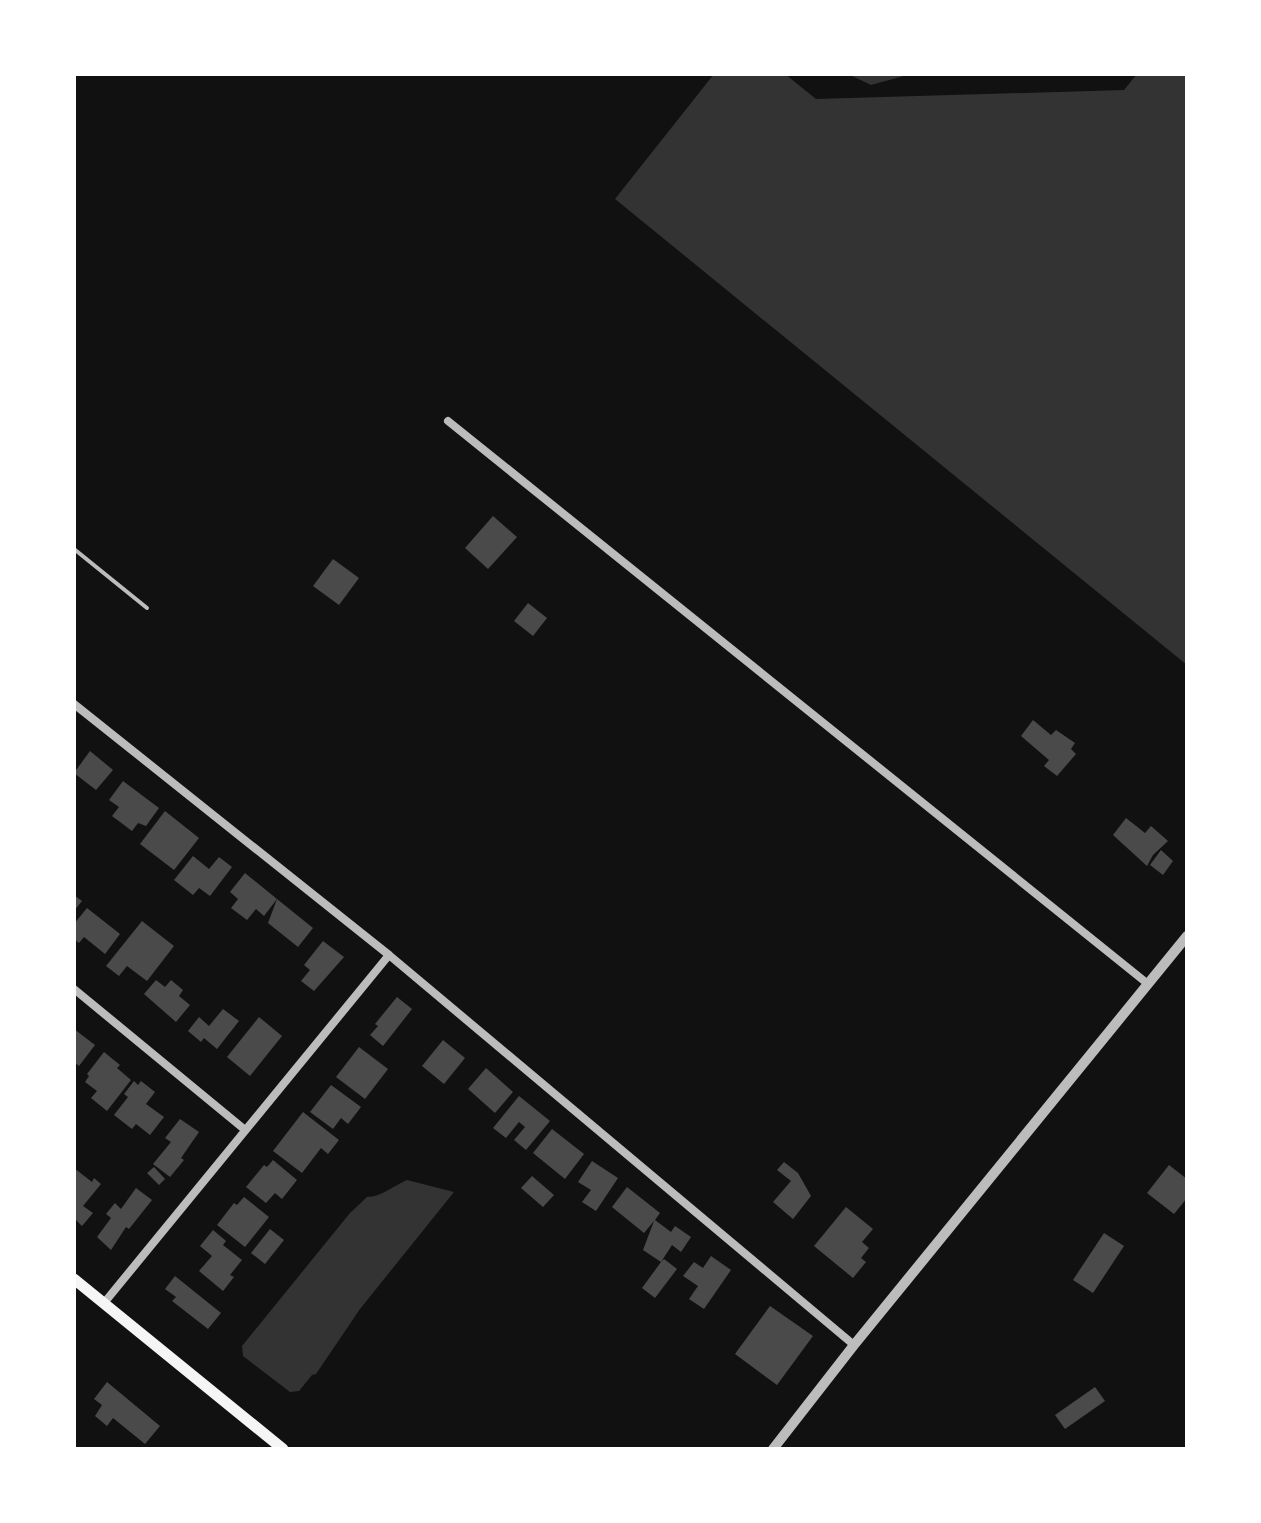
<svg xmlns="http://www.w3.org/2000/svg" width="1261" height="1523" font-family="Manrope,sans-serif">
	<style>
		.water { fill: #333 }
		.building { fill: #4a4a4a }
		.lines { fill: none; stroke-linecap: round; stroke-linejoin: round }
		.service { stroke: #bcbcbc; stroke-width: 4 }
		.minor { stroke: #bcbcbc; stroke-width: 8 }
		.tertiary { stroke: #bcbcbc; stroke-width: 10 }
		.secondary { stroke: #f5f5f5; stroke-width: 11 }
	</style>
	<rect width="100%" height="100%" fill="#111"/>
	<g class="water">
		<polygon points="714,74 785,74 816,99 1124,90 1137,74 1187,74 1187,665 615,199"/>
		<polygon points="848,74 911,74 871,85"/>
		<path d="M 407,1180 L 454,1192 L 360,1309 L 316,1374 L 312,1375 L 299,1391 L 290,1392 L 243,1356 L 242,1346 L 350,1213 L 367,1197 C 381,1197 393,1186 407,1180 Z"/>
	</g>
	<g class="building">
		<polygon points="493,516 517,537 488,569 465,548"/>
		<polygon points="333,559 359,578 339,605 313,586"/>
		<polygon points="528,603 547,618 533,636 514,621"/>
		<polygon points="1033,720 1051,735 1056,730 1075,743 1071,749 1076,754 1057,776 1044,766 1049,760 1021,736"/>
		<polygon points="90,751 113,770 96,790 74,773"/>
		<polygon points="123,781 159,808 146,826 138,823 132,831 112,816 119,807 109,800"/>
		<polygon points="165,811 199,838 174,870 140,844"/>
		<polygon points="1126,818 1145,833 1151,826 1168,841 1153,855 1147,866 1113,835"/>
		<polygon points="1161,850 1173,861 1163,875 1150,865"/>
		<polygon points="193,856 209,869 219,857 232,867 210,896 199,888 193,895 174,880"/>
		<polygon points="245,873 277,899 264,916 256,909 247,920 231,908 238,899 230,892"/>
		<polygon points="74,895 82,901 74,911"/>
		<polygon points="277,899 313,928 298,947 268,923"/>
		<polygon points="87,908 120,934 105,954 84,937 79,943 74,939 74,924"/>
		<polygon points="142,921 174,946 147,981 127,966 119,976 106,966"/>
		<polygon points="323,941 344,957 314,991 301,981 310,970 304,965"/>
		<polygon points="156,980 165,987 171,980 183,990 179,996 190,1005 176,1022 144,994"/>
		<polygon points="397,997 412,1009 383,1046 370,1035 378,1026 375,1024"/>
		<polygon points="223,1009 239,1021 217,1049 204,1038 201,1042 188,1031 199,1017 209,1026"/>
		<polygon points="259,1017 282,1036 250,1076 227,1057"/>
		<polygon points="74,1029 95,1045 79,1066 74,1062"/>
		<polygon points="443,1040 465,1058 444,1084 422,1066"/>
		<polygon points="359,1047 388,1069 365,1099 336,1077"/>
		<polygon points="104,1052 120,1065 117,1068 131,1080 107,1111 91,1098 97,1091 85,1082 89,1076 87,1074"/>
		<polygon points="486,1068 513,1092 495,1113 468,1089"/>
		<polygon points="134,1081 138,1085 141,1081 155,1092 146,1104 164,1117 150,1135 136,1124 132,1129 114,1115 128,1097 124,1094"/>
		<polygon points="331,1085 361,1107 348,1124 341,1118 333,1129 310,1112"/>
		<polygon points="519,1096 550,1121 526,1150 514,1140 525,1127 519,1122 506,1138 493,1128"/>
		<polygon points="303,1112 339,1140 328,1154 321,1148 302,1173 273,1151"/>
		<polygon points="180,1119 199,1132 181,1158 184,1160 170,1177 153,1164 171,1142 165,1138"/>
		<polygon points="552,1129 584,1154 565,1179 533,1153"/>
		<polygon points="273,1160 297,1180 282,1199 275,1193 266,1203 246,1187 264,1165 267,1167"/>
		<polygon points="592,1161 618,1178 596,1211 582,1202 591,1190 578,1182"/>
		<polygon points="784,1162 798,1173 811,1196 793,1219 773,1202 791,1181 777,1170"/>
		<polygon points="1169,1165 1187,1179 1187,1198 1174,1214 1147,1193"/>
		<polygon points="154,1167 165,1179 159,1185 147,1173"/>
		<polygon points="74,1168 92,1182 94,1178 101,1184 83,1206 93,1213 82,1226 76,1220 74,1222"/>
		<polygon points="532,1176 554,1195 543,1207 521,1188"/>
		<polygon points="627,1187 660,1213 655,1220 671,1232 675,1226 691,1237 681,1252 672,1245 661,1262 664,1259 677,1269 655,1298 642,1288 661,1262 643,1250 654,1221 644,1233 612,1207"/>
		<polygon points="136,1188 152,1200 129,1229 126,1227 111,1250 97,1237 111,1218 106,1214 115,1203 121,1209"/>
		<polygon points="244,1197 269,1217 245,1247 217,1225 234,1203 237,1205"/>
		<polygon points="846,1207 873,1229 862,1242 869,1248 861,1258 866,1262 853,1278 814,1246"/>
		<polygon points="270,1229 284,1240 265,1264 251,1253"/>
		<polygon points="213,1230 226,1241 223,1245 242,1260 230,1275 234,1277 223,1291 199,1271 212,1256 200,1246"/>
		<polygon points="1104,1233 1124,1246 1093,1293 1073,1280"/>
		<polygon points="711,1256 731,1270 704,1309 689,1299 698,1286 683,1276 694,1262 703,1268"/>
		<polygon points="175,1276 221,1313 208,1329 172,1301 176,1297 165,1289"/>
		<polygon points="770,1306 813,1336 777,1385 735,1354"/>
		<polygon points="107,1382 160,1426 145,1444 113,1418 107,1426 95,1416 102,1405 94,1399"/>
		<polygon points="1095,1387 1105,1401 1065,1429 1055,1415"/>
	</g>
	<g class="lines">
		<polyline class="service" points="74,549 147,608"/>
		<g class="minor">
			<polyline points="448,421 1148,984"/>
			<polyline points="74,704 389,955 854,1345"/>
			<polyline points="74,989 244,1129"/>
			<polyline points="104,1303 389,955"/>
		</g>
		<polyline class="tertiary" points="773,1449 854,1345 1187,936"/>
		<polyline class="secondary" points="74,1279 283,1449"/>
	</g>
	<rect width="1261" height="1523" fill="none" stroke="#ffffff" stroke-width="152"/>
</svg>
